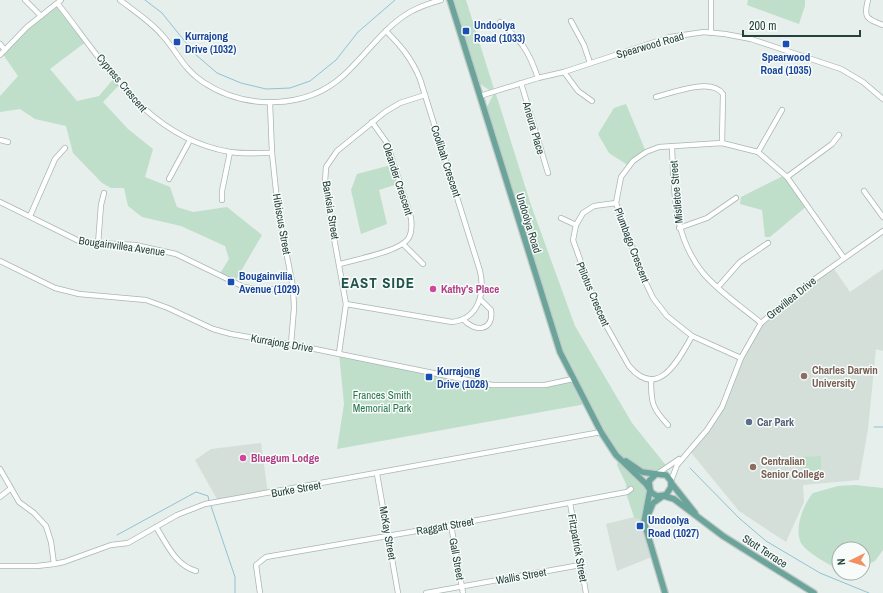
<svg xmlns="http://www.w3.org/2000/svg" width="883" height="593" font-family="'Archivo Narrow',sans-serif">
	<style>
		.built { fill: #d4dfda }
		.green { fill: #bfdfca }
		.lines { fill: none; stroke-linecap: round; stroke-linejoin: round }
		.stream { stroke: #8fc3d3; stroke-width: 1 }
		.minor-casing { stroke: #a8b7b3; stroke-width: 6 }
		.major-casing { stroke: #c2cac8; stroke-width: 8 }
		.minor { stroke: #fff; stroke-width: 4.5 }
		.major { stroke: #6aa49a; stroke-width: 5.5 }
		.transit-dot { fill: #1a4fb4; stroke: #f7fbf9; stroke-width: 1.5 }
		.hotel-dot { fill: #d1479c; stroke: #f7fbf9; stroke-width: 1.5 }
		.education-dot { fill: #8d6e63; stroke: #f7fbf9; stroke-width: 1.5 }
		.service-dot { fill: #5c6f8a; stroke: #f7fbf9; stroke-width: 1.5 }
		.labels { text-anchor: middle; stroke-width: 3; stroke-linejoin: round; paint-order: stroke }
		.transit-label { font-size: 11px; font-weight: bold; fill: #164399; stroke: #f7fbf9; text-anchor: start }
		.street-label { font-size: 11px; fill: #24413c; stroke: #f7fbf9 }
		.hotel-label { font-size: 11px; font-weight: bold; fill: #b23c85; stroke: #f7fbf9; text-anchor: start }
		.education-label { font-size: 11px; font-weight: bold; fill: #785e54; stroke: #f7fbf9; text-anchor: start }
		.park-label { font-size: 11px; fill: #2e7851; stroke: #f7fbf9 }
		.service-label { font-size: 11px; font-weight: bold; fill: #4e5e75; stroke: #f7fbf9; text-anchor: start }
		.district-label { font-size: 15px; font-weight: bold; letter-spacing: 1px; fill: #20544b; stroke: #f7fbf9 }
	</style>
	<rect width="100%" height="100%" fill="#e6efeb"/>
	<g class="built">
		<polygon points="832,266 850,292 883,269 883,351 876,349 868,429 859,480 803,485 804,502 786,542 739,511 689,450 716,416 741,358 761,323"/>
		<polygon points="261,443 268,494 218,501 195,460 211,449"/>
		<polygon points="634,517 644,522 654,556 617,571 606,524"/>
	</g>
	<g class="green">
		<polygon points="450,0 466,0 494,89 489,90 476,81"/>
		<polygon points="748,0 805,0 805,6 799,24 747,5"/>
		<polygon points="58,4 87,41 50,69 77,101 99,96 115,77 120,84 103,102 128,129 153,149 145,177 170,187 177,207 193,212 227,207 262,235 234,283 219,275 229,259 225,246 181,226 142,217 128,206 124,188 111,188 102,183 73,153 66,126 35,119 20,109 0,112 0,96 18,76 2,53 27,27"/>
		<polygon points="495,91 531,205 575,326 632,423 668,468 661,473 639,471 619,455 586,404 337,449 344,404 339,353 492,385 526,386 573,379 565,364 485,111"/>
		<polygon points="626,104 646,152 629,166 609,153 598,134 614,108"/>
		<polygon points="395,164 401,183 379,190 387,224 361,234 351,190 357,174"/>
		<polygon points="785,175 807,206 770,237 765,237 762,210 740,204 741,197"/>
		<polygon points="821,456 821,479 804,480 803,457"/>
		<polygon points="618,459 649,488 644,522 634,517 627,496 626,484 617,465"/>
		<path d="M 855,485 L 883,488 L 883,550 L 875,561 L 863,566 L 863,549 L 839,549 L 839,569 C 830,566 805,551 801,543 C 794,528 803,505 813,493 L 838,486 Z"/>
	</g>
	<g class="lines">
		<g class="stream">
			<polyline points="145,0 162,13 195,54 217,73 241,83 266,89 290,88 310,81 336,60 358,32 395,0"/>
			<polyline points="874,427 883,427"/>
			<polyline points="690,468 739,518 766,541 820,573 869,593"/>
			<polyline points="211,506 235,577 235,593"/>
			<polyline points="117,535 196,492 208,496 209,501"/>
		</g>
		<defs>
			<g id="minor">
				<polyline points="25,0 41,16"/>
				<path d="M 120,0 C 134,11 150,21 162,35 C 177,51 183,69 203,82 C 245,110 306,110 344,75 C 366,55 384,27 410,12 C 419,7 430,3 441,0"/>
				<polyline points="711,0 711,33"/>
				<path d="M 868,0 C 863,18 867,19 883,25"/>
				<path d="M 58,4 C 106,65 147,138 230,152 C 243,154 259,153 272,153"/>
				<polyline points="571,21 584,45 590,63"/>
				<path d="M 500,22 C 522,42 528,49 538,78"/>
				<polyline points="0,44 5,50"/>
				<polyline points="0,55 27,27 61,0"/>
				<polyline points="564,72 578,91 592,101"/>
				<polyline points="521,83 548,173"/>
				<polyline points="480,96 538,78 564,72 670,37 704,32 725,34 751,39 841,69 863,82 883,99"/>
				<path d="M 656,97 C 672,93 711,77 723,94 L 722,143"/>
				<polyline points="270,103 272,153 278,210 293,287 294,308 291,344"/>
				<polyline points="0,140 8,142"/>
				<path d="M 672,147 C 674,192 673,236 703,273 C 719,292 742,307 761,323"/>
				<polyline points="758,152 782,110"/>
				<polyline points="787,177 832,144 839,135"/>
				<polyline points="169,179 190,140"/>
				<polyline points="864,191 883,217"/>
				<polyline points="222,200 222,191 230,152"/>
				<path d="M 0,202 L 81,242 L 135,245 L 176,254 L 244,287 C 261,291 276,289 293,287"/>
				<path d="M 616,203 L 594,206 L 583,213 L 576,225 L 573,240 L 599,313 L 629,366 C 658,401 679,359 692,336"/>
				<polyline points="30,216 55,159 65,148"/>
				<polyline points="561,218 576,225"/>
				<polyline points="679,228 707,218 736,198"/>
				<polyline points="98,244 101,205 104,193"/>
				<polyline points="403,244 423,264"/>
				<polyline points="0,261 55,288 79,294 146,300 168,308 213,329 231,334 300,346 492,385 545,385 573,379"/>
				<path d="M 340,264 C 357,259 398,252 408,239 C 412,233 412,226 411,218 L 387,143 L 372,122"/>
				<polyline points="718,287 740,262 768,243"/>
				<path d="M 346,304 L 452,322 C 479,319 485,293 480,271 L 420,79 C 412,59 401,46 386,31"/>
				<path d="M 463,319 C 475,333 494,331 491,310 L 481,300"/>
				<polyline points="339,353 346,304 328,205 325,182 326,167 337,151 385,112 400,103 425,95"/>
				<polyline points="741,358 692,336 667,316 653,298 644,279 616,203 621,177 633,161 646,152 659,147 722,143 758,152 787,177 844,258"/>
				<path d="M 651,379 C 651,403 652,408 668,425"/>
				<polyline points="0,469 19,502 34,513 46,526 51,542 54,564"/>
				<polyline points="377,474 398,593"/>
				<polyline points="657,474 679,459"/>
				<polyline points="671,481 677,465 707,430 722,407 741,358 761,323 805,286 883,231"/>
				<polyline points="0,497 10,489"/>
				<polyline points="570,503 586,593"/>
				<polyline points="451,525 463,593"/>
				<path d="M 156,527 C 167,544 175,565 196,571"/>
				<polyline points="0,566 37,566 54,564 64,562 111,545 128,543 177,515 205,504 601,432"/>
				<polyline points="260,593 256,565 266,557 451,525 627,492 631,489"/>
				<polyline points="426,593 580,565"/>
			</g>
			<g id="major">
				<polyline points="450,0 560,352 601,432 616,455 646,484 652,493 657,496 666,495 671,487 671,481 666,475 656,474 649,481 650,490"/>
				<polyline points="626,461 642,472 656,474"/>
				<polyline points="672,484 695,513"/>
				<polyline points="650,490 644,522 665,593"/>
				<polyline points="664,496 674,499 723,536 814,593"/>
				<polyline points="648,515 653,503 663,496"/>
			</g>
		</defs>
		<use href="#minor" class="minor-casing"/>
		<use href="#major" class="major-casing"/>
		<use href="#minor" class="minor"/>
		<use href="#major" class="major"/>
	</g>
	<g class="transit-dot">
		<rect x="462" y="27" width="8" height="8" rx="2"/>
		<rect x="173" y="38" width="8" height="8" rx="2"/>
		<rect x="782" y="40" width="8" height="8" rx="2"/>
		<rect x="227" y="278" width="8" height="8" rx="2"/>
		<rect x="425" y="373" width="8" height="8" rx="2"/>
		<rect x="636" y="522" width="8" height="8" rx="2"/>
	</g>
	<g class="hotel-dot">
		<circle cx="433" cy="289" r="4"/>
		<circle cx="243" cy="458" r="4"/>
	</g>
	<g class="education-dot">
		<circle cx="804" cy="376" r="4"/>
		<circle cx="753" cy="467" r="4"/>
	</g>
	<circle class="service-dot" cx="749" cy="422" r="4"/>
	<g class="labels">
		<g class="transit-label">
			<text x="474" y="29">Undoolya<tspan x="474" dy="13">Road (1033)</tspan></text>
			<text x="185" y="40">Kurrajong<tspan x="185" dy="13">Drive (1032)</tspan></text>
			<text x="786" y="61" text-anchor="middle">Spearwood<tspan x="786" dy="13">Road (1035)</tspan></text>
			<text x="239" y="280">Bougainvilia<tspan x="239" dy="13">Avenue (1029)</tspan></text>
			<text x="437" y="375">Kurrajong<tspan x="437" dy="13">Drive (1028)</tspan></text>
			<text x="648" y="524">Undoolya<tspan x="648" dy="13">Road (1027)</tspan></text>
		</g>
		<g class="street-label">
			<text transform="translate(650 45) rotate(-16)" y="4">Spearwood Road</text>
			<text transform="translate(122 83) rotate(50)" y="4">Cypress Crescent</text>
			<text transform="translate(534 128) rotate(74)" y="4">Aneura Place</text>
			<text transform="translate(446 161) rotate(72)" y="4">Coolibah Crescent</text>
			<text transform="translate(398 179) rotate(72)" y="4">Oleander Crescent</text>
			<text transform="translate(676 192) rotate(-95)" y="4">Mistletoe Street</text>
			<text transform="translate(331 210) rotate(81)" y="4">Banksia Street</text>
			<text transform="translate(529 223) rotate(73)" y="4">Undoolya Road</text>
			<text transform="translate(282 224) rotate(80)" y="4">Hibiscus Street</text>
			<text transform="translate(632 245) rotate(69)" y="4">Plumbago Crescent</text>
			<text transform="translate(122 246) rotate(8)" y="4">Bougainvillea Avenue</text>
			<text transform="translate(593 294) rotate(67)" y="4">Ptilotus Crescent</text>
			<text transform="translate(791 298) rotate(-39)" y="4">Grevillea Drive</text>
			<text transform="translate(282 343) rotate(10)" y="4">Kurrajong Drive</text>
			<text transform="translate(296 489) rotate(-10)" y="4">Burke Street</text>
			<text transform="translate(445 526) rotate(-10)" y="4">Raggatt Street</text>
			<text transform="translate(388 533) rotate(80)" y="4">McKay Street</text>
			<text transform="translate(578 548) rotate(80)" y="4">Fitzpatrick Street</text>
			<text transform="translate(765 551) rotate(33)" y="4">Stott Terrace</text>
			<text transform="translate(457 559) rotate(80)" y="4">Gall Street</text>
			<text transform="translate(521 576) rotate(-10)" y="4">Wallis Street</text>
		</g>
		<g class="hotel-label">
			<text x="441" y="293">Kathy's Place</text>
			<text x="251" y="462">Bluegum Lodge</text>
		</g>
		<g class="education-label">
			<text x="812" y="374">Charles Darwin<tspan x="812" dy="13">University</tspan></text>
			<text x="761" y="465">Centralian<tspan x="761" dy="13">Senior College</tspan></text>
		</g>
		<g class="park-label">
			<text x="382" y="399">Frances Smith<tspan x="382" dy="13">Memorial Park</tspan></text>
		</g>
		<g class="service-label">
			<text x="757" y="426">Car Park</text>
		</g>
		<g class="district-label">
			<text x="378" y="288">EAST SIDE</text>
		</g>
	</g>
	<g transform="translate(851 561) rotate(265)"><circle r="19" fill="#f7fbf9" stroke="#a3b1ad"/>
	<path d="M0-3L7 15L0 10L-7 15Z" fill="#f29061"/>
	<text y="-6" font-size="11" font-weight="bold" text-anchor="middle" fill="#24413c">N</text>
	</g>
	<path d="M743 30v6h117v-6" fill="none" stroke="#24413c" stroke-width="2"/>
	<text x="749" y="30" font-size="12" fill="#24413c" stroke="#f7fbf9" stroke-width="3" paint-order="stroke">200 m</text>
</svg>
